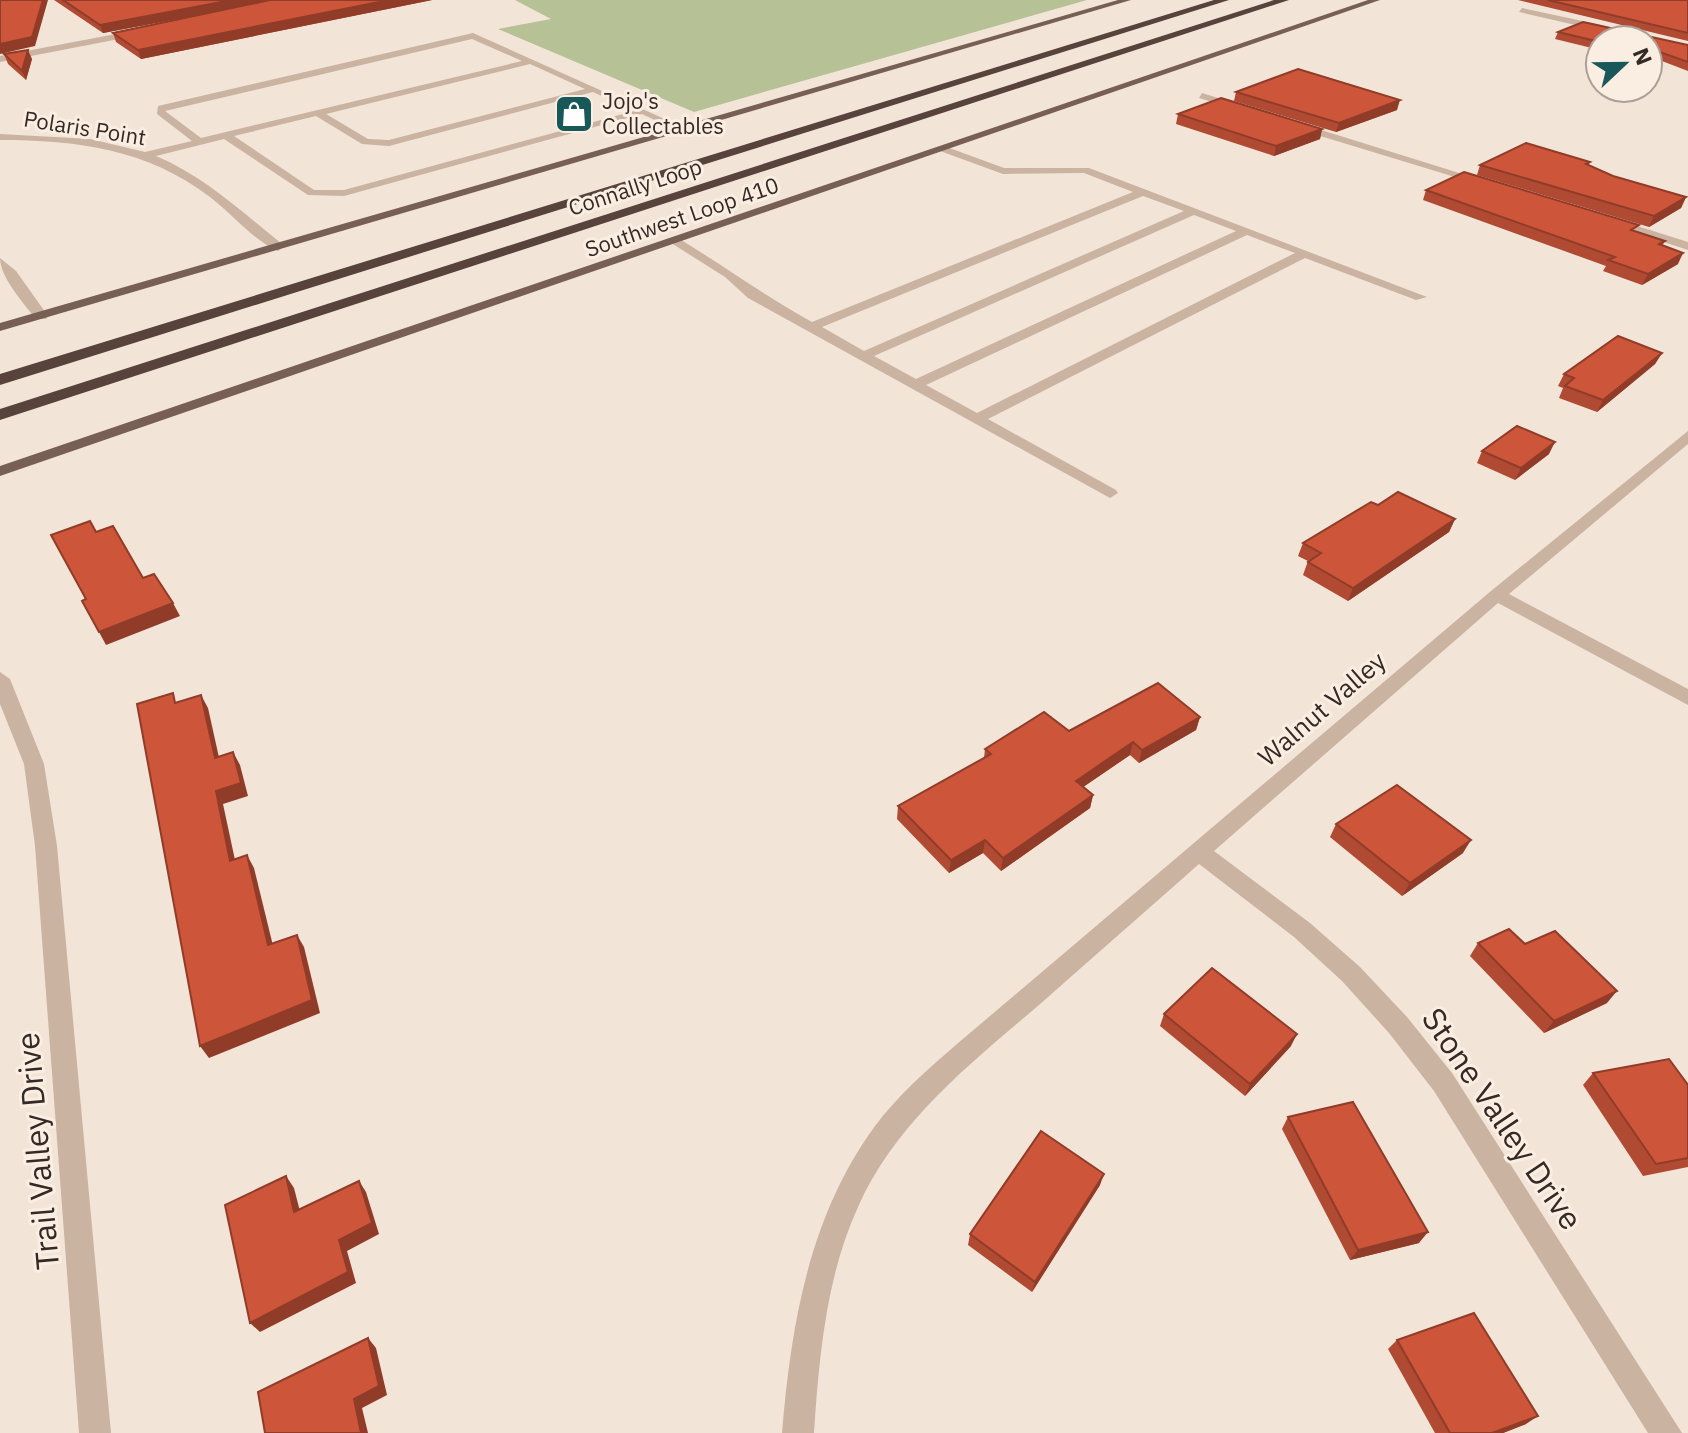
<svg xmlns="http://www.w3.org/2000/svg" width="1688" height="1433" font-family="'IBM Plex Sans',sans-serif">
	<style>
		.green { fill: #b6c296 }
		.lines { fill: none; stroke-linecap: round; stroke-linejoin: round }
		.minor { fill: #cbb3a2; fill-rule: evenodd }
		.major { fill: #785f55; fill-rule: evenodd }
		.highway { fill: #57423c; fill-rule: evenodd }
		.wall { fill: #b04a32 }
		.shaded-wall { fill: #903c29 }
		.building { fill: #cd563a; stroke: #903c29; stroke-width: 2 }
		.labels { text-anchor: middle; stroke-width: 6; stroke-linejoin: round; paint-order: stroke }
		.far-poi-label { font-size: 22px; fill: #352925; stroke: #faeee3; text-anchor: start }
		.far-street-label { font-size: 22px; fill: #352925; stroke: #faeee3 }
		.street-label { font-size: 26px; fill: #352925; stroke: #faeee3 }
		.near-street-label { font-size: 32px; fill: #352925; stroke: #faeee3 }
	</style>
	<rect width="100%" height="100%" fill="#f2e4d7"/>
	<polygon class="green" points="515,0 1087,0 694,112 498,29 551,19"/>
	<g class="lines">
		<g class="minor">
			<polygon points="1522,8 1606,26 1610,29 1606,32 1519,12"/>
			<polygon points="142,29 145,34 0,62 0,56"/>
			<path d="M 473,33 L 687,129 L 678,131 L 642,114 L 344,196 L 308,195 L 224,139 L 156,156 C 204,176 242,212 282,244 L 284,247 L 278,251 C 254,241 231,213 210,197 C 147,149 77,140 0,140 L 0,134 L 90,139 L 145,152 L 192,141 L 157,114 L 158,106 ZM 472,39 L 522,61 L 201,138 L 165,111 ZM 530,64 L 585,89 L 389,140 L 368,139 L 326,114 ZM 593,92 L 634,111 L 344,190 L 314,190 L 234,136 L 316,116 L 362,144 L 389,146 Z"/>
			<polygon points="1202,93 1244,106 1246,108 1241,111 1199,98"/>
			<polygon points="1294,124 1302,124 1488,182 1478,184 1294,128"/>
			<path d="M 944,146 L 1004,168 L 1089,168 L 1427,297 L 1416,300 L 1305,258 L 988,419 L 1116,490 L 1118,493 L 1110,498 L 748,298 L 725,277 L 668,241 L 678,238 C 724,266 765,296 812,322 L 1133,192 L 1084,173 L 1003,174 L 940,151 L 940,147 ZM 1143,196 L 1184,211 L 864,351 L 822,327 ZM 1194,215 L 1236,231 L 916,379 L 874,356 ZM 1247,235 L 1295,253 L 977,413 L 926,385 Z"/>
			<polygon points="1612,218 1688,242 1688,250 1608,224 1606,222"/>
			<path d="M 0,258 L 16,271 L 48,316 L 46,319 L 36,319 C 24,304 0,277 0,258 Z"/>
			<path d="M 1688,431 L 1688,444 L 1509,594 L 1688,689 L 1688,705 L 1498,603 L 1214,851 L 1310,923 L 1360,967 L 1407,1017 L 1452,1073 L 1682,1433 L 1648,1433 L 1434,1091 L 1389,1033 L 1342,981 L 1294,937 L 1199,864 C 1146,911 1092,958 1039,1005 C 970,1064 896,1122 858,1207 C 826,1277 819,1357 814,1433 L 782,1433 C 791,1325 809,1216 875,1126 C 898,1095 928,1069 957,1044 L 1491,591 Z"/>
			<polygon points="0,672 10,679 44,764 57,846 111,1433 79,1433 35,846 24,764 0,704"/>
		</g>
		<g class="major">
			<polygon points="1118,0 1131,0 0,331 0,323"/>
			<polygon points="1368,0 1380,0 0,476 0,466"/>
		</g>
		<g class="highway">
			<polygon points="1214,0 1229,0 0,385 0,374"/>
			<polygon points="1274,0 1289,0 0,420 0,409"/>
		</g>
	</g>
	<g class="wall">
		<polygon points="54,0 432,0 141,59 116,42 113,33 197,15 103,33"/>
		<polygon points="1518,0 1688,0 1688,41"/>
		<polygon points="1583,22 1688,45 1688,71 1654,58 1648,61 1648,40 1600,40 1600,50 1555,39 1558,32"/>
		<polygon points="4,54 32,59 26,80 8,64"/>
		<polygon points="1236,92 1397,110 1336,132 1234,101"/>
		<polygon points="1178,114 1322,129 1320,139 1274,156 1176,124"/>
		<polygon points="1590,162 1588,165 1613,176 1686,197 1681,208 1649,227 1477,175 1480,165"/>
		<polygon points="1426,190 1636,231 1665,241 1662,246 1678,264 1642,285 1603,271 1606,266 1423,200"/>
		<polygon points="1662,353 1655,364 1597,412 1559,398 1563,388 1558,386 1564,374"/>
		<polygon points="1482,451 1549,454 1515,480 1477,463"/>
		<polygon points="1378,505 1455,519 1449,532 1348,601 1303,575 1308,561 1298,556 1303,543"/>
		<polygon points="1200,717 1196,730 1139,763 1130,755 1083,787 1093,795 1090,808 1001,871 983,853 949,873 897,819 898,806 984,758 985,749 1069,731"/>
		<polygon points="1336,824 1463,853 1402,896 1330,837"/>
		<polygon points="1478,943 1525,944 1607,1003 1544,1033 1470,956"/>
		<polygon points="1164,1014 1291,1046 1245,1096 1160,1026"/>
		<polygon points="1593,1073 1688,1085 1688,1167 1643,1176 1583,1085"/>
		<polygon points="1288,1117 1419,1243 1350,1260 1282,1129"/>
		<polygon points="1100,1185 1032,1292 968,1245 970,1234"/>
		<polygon points="1397,1340 1526,1424 1503,1433 1435,1433 1388,1349"/>
	</g>
	<g class="shaded-wall">
		<polygon points="43,0 48,0 35,46 0,54 0,44"/>
		<polygon points="232,0 278,0 103,33 100,25"/>
		<polygon points="389,0 432,0 141,59 138,50"/>
		<polygon points="28,50 32,59 26,80 22,71"/>
		<polygon points="1657,51 1654,58 1648,61 1650,54"/>
		<polygon points="1400,100 1397,110 1336,132 1339,123"/>
		<polygon points="1322,129 1320,139 1274,156 1276,146"/>
		<polygon points="1686,197 1681,208 1649,227 1654,216"/>
		<polygon points="1683,253 1678,264 1642,285 1648,274"/>
		<polygon points="1662,353 1655,364 1597,412 1603,400"/>
		<polygon points="1555,442 1549,454 1515,480 1521,468"/>
		<polygon points="1455,519 1449,532 1348,601 1353,588"/>
		<polygon points="173,603 180,616 106,645 99,632"/>
		<polygon points="201,695 208,708 222,771 215,758"/>
		<polygon points="1200,717 1196,730 1139,763 1142,750"/>
		<polygon points="1133,742 1130,755 1073,794 1076,781"/>
		<polygon points="233,752 240,765 248,796 223,804 238,874 230,861 216,791"/>
		<polygon points="1093,795 1090,808 1001,871 1003,858"/>
		<polygon points="985,840 983,853 949,873 951,860"/>
		<polygon points="1471,840 1463,853 1402,896 1410,883"/>
		<polygon points="247,855 254,868 276,958 268,945"/>
		<polygon points="297,935 304,947 320,1013 209,1058 200,1046"/>
		<polygon points="1617,991 1607,1003 1544,1033 1554,1021"/>
		<polygon points="1297,1034 1291,1046 1245,1096 1250,1084"/>
		<polygon points="1104,1174 1100,1185 1032,1292 1035,1282"/>
		<polygon points="286,1176 294,1188 303,1223 294,1212"/>
		<polygon points="359,1181 366,1192 379,1234 347,1251 356,1283 260,1332 250,1323"/>
		<polygon points="1428,1232 1419,1243 1350,1260 1358,1250"/>
		<polygon points="368,1338 376,1348 387,1395 362,1408 368,1433 361,1433 354,1399"/>
		<polygon points="1538,1416 1526,1424 1503,1433 1492,1433"/>
	</g>
	<g class="building">
		<polygon points="0,0 43,0 32,37 0,44"/>
		<polygon points="63,0 232,0 100,25"/>
		<polygon points="270,0 389,0 138,50 113,33"/>
		<polygon points="1548,0 1688,0 1688,33"/>
		<polygon points="1583,22 1688,45 1688,62 1657,51 1650,54 1648,54 1648,40 1600,40 1600,42 1558,32"/>
		<polygon points="28,50 22,71 4,54"/>
		<polygon points="1298,69 1400,100 1339,123 1236,92"/>
		<polygon points="1221,98 1322,129 1276,146 1178,114"/>
		<polygon points="1526,143 1590,162 1586,164 1613,176 1686,197 1654,216 1480,165"/>
		<polygon points="1464,172 1639,225 1631,230 1665,241 1659,244 1683,253 1648,274 1608,260 1615,257 1426,190"/>
		<polygon points="1618,336 1662,353 1603,400 1565,386 1574,378 1564,374"/>
		<polygon points="1517,426 1555,442 1521,468 1482,451"/>
		<polygon points="1398,492 1455,519 1353,588 1308,562 1321,553 1303,543 1371,502 1378,505"/>
		<polygon points="90,521 96,532 113,526 143,578 154,574 173,603 99,632 82,601 86,599 51,535"/>
		<polygon points="1158,683 1200,717 1142,750 1133,742 1076,781 1093,795 1003,858 985,840 951,860 898,806 991,754 985,749 1044,712 1069,731"/>
		<polygon points="173,693 175,703 201,695 215,758 233,752 241,783 216,791 230,861 247,855 268,945 297,935 312,1000 200,1046 137,704"/>
		<polygon points="1397,785 1471,840 1410,883 1336,824"/>
		<polygon points="1509,929 1525,944 1555,931 1617,991 1554,1021 1478,943"/>
		<polygon points="1212,968 1297,1034 1250,1084 1164,1014"/>
		<polygon points="1669,1059 1688,1085 1688,1158 1656,1164 1593,1073"/>
		<polygon points="1353,1102 1428,1232 1358,1250 1288,1117"/>
		<polygon points="1041,1131 1104,1174 1035,1282 970,1234"/>
		<polygon points="286,1176 294,1212 359,1181 372,1223 339,1240 348,1272 250,1323 225,1205"/>
		<polygon points="1474,1313 1538,1416 1492,1433 1450,1433 1397,1340"/>
		<polygon points="368,1338 379,1386 354,1399 361,1433 265,1433 258,1392"/>
	</g>
	<defs>
		<symbol id="shop-square" viewBox="-11 -11 22 22"><rect x="-9" y="-9" width="18" height="18" rx="4" fill="#195859" stroke="#faeee3"/><path d="M-5-2.5h2.3a2.7 3.5 0 0 1 5.4 0H5L5.5 6h-11ZM-1.5-2.5h3a1.5 2.3 0 0 0-3 0Z" fill="#fff"/></symbol>
	</defs>
	<g fill-rule="evenodd">
		<use href="#shop-square" x="552" y="92" width="44" height="44"/>
	</g>
	<g class="labels">
		<g class="far-poi-label">
			<text x="602" y="109">Jojo's<tspan x="602" dy="25">Collectables</tspan></text>
		</g>
		<g class="far-street-label">
			<text transform="translate(85 128) rotate(9)" y="8">Polaris Point</text>
			<text transform="translate(635 187) rotate(-18)" y="8">Connally Loop</text>
			<text transform="translate(682 217) rotate(-19)" y="8">Southwest Loop 410</text>
		</g>
		<g class="street-label">
			<text transform="translate(1322 709) rotate(-41)" y="9">Walnut Valley</text>
		</g>
		<g class="near-street-label">
			<text transform="translate(1502 1119) rotate(56)" y="11">Stone Valley Drive</text>
			<text transform="translate(38 1151) rotate(-95)" y="11">Trail Valley Drive</text>
		</g>
	</g>
	<g transform="translate(1624 64) rotate(68)"><circle r="38" fill="#faeee3" stroke="#ab9f97" stroke-width="2"/>
	<path d="M0-6L14 30L0 20L-14 30Z" fill="#195859"/>
	<text y="-12" font-size="22" font-weight="bold" text-anchor="middle" fill="#352925">N</text>
	</g>
</svg>
